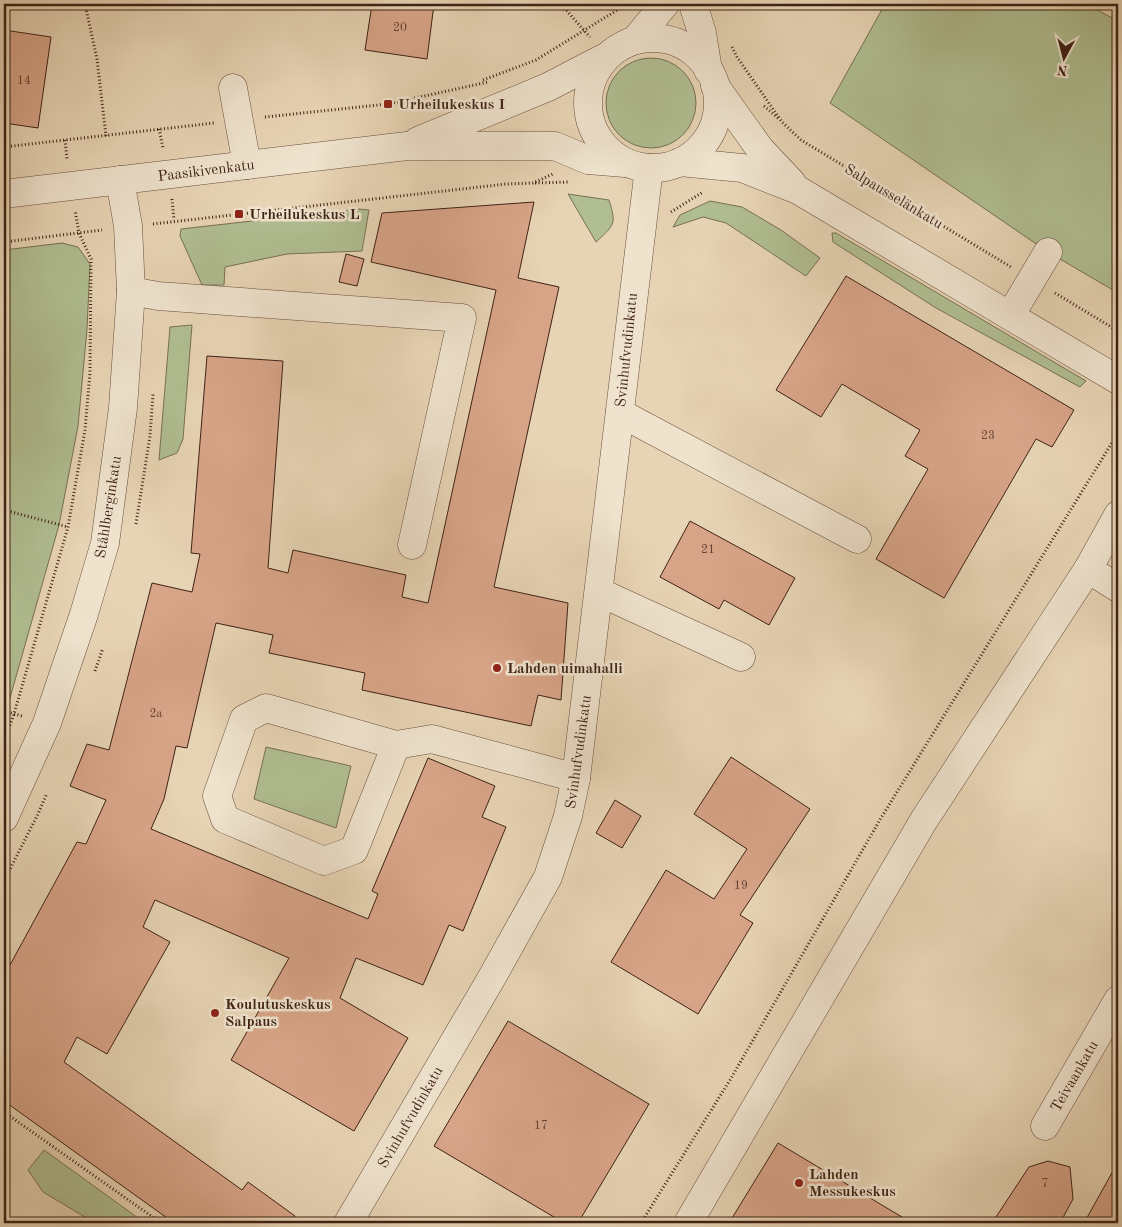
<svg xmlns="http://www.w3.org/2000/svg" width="1122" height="1227" font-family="'Old Standard TT',serif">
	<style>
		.green { fill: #b0be91; stroke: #787053 }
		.building { fill: #d8a488; stroke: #3f2215 }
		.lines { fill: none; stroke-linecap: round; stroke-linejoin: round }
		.minor-casing { stroke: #694e3d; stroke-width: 29 }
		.path { stroke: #3f2215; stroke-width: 3; stroke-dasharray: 1 2.5; stroke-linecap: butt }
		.minor { stroke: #efe3ce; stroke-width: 28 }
		.poi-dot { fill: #8f2418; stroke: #efe3ce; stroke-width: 2 }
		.labels { text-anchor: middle; stroke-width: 5; stroke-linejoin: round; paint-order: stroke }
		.number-label { font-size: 12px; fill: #654232 }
		.poi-label { font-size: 15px; font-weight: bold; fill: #3f2215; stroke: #efe3ce; text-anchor: start }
		.street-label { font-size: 15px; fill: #3f2215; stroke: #efe3ce }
	</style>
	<rect width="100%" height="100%" fill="#e7d4b4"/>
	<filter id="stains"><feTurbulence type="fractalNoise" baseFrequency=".004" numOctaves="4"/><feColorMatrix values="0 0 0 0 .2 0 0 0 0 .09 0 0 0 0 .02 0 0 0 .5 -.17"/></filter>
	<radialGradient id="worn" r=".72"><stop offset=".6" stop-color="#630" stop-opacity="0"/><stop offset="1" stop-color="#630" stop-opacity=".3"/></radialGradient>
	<g class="green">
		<polygon points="885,4 1086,4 1118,21 1118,293 1048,252 830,103"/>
		<circle cx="651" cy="103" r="45"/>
		<path d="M 568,194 L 609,200 C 617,225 614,225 596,242 Z"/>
		<polygon points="710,201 742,207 781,230 820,258 806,276 726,223 703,217 673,227 680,215"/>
		<polygon points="359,209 369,210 362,251 287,254 225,267 224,285 202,285 180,236 181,229"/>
		<polygon points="832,233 836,233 1086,381 1080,387 936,308 833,242"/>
		<polygon points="62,243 78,247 90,264 87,329 78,426 59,525 4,719 4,250"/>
		<polygon points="192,325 183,439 177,453 159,460 170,327"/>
		<polygon points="266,747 351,766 336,828 254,799"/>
		<polygon points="44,1150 145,1223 95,1223 43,1192 28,1170"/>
	</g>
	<g class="building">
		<polygon points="372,4 434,4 427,59 365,50"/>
		<polygon points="4,30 51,37 38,128 4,123"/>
		<polygon points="534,202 518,278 559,287 494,587 568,603 561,700 538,695 531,726 362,690 365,673 269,653 273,635 216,623 187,748 176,746 164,799 151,829 368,919 378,894 372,891 428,758 495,786 482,817 506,827 463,931 449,925 423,985 356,958 340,998 408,1038 354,1131 231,1060 289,958 155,900 143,927 170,942 107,1054 77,1037 64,1062 242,1190 248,1182 295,1216 290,1223 174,1223 4,1101 4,976 77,842 86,844 106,800 70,786 87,744 109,750 152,583 192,592 200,554 191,553 207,356 283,361 268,568 288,573 293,550 406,575 402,597 428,603 496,290 371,262 382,213"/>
		<polygon points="346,254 364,259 357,286 339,282"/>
		<polygon points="846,276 1074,410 1052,447 1036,439 944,598 876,559 928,469 905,456 920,430 842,384 821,417 776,390"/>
		<polygon points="690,521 795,578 769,625 724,600 719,609 660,577"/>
		<polygon points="731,757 810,809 740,915 753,923 698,1014 611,962 666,870 714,899 747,849 694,814"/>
		<polygon points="615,800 641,816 622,848 596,833"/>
		<polygon points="508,1021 649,1104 578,1223 564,1223 434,1146"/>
		<polygon points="778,1143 912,1223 729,1223"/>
		<polygon points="1048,1161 1070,1167 1073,1199 1060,1223 992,1223 1029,1167"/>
		<polygon points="1118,1162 1118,1223 1084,1223"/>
	</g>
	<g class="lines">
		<defs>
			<g id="minor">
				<polyline points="693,4 702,33 708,70"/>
				<circle cx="653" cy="103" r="65"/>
				<polyline points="635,40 665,4"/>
				<polyline points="715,86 760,149 792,183"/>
				<polyline points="233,88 247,165"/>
				<polyline points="418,141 548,87 606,57"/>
				<polyline points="680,162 742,168 798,190 1118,380"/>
				<polyline points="4,194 407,146 555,146 588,160 625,163"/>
				<polyline points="131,291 158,296 462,318 412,545"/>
				<polyline points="1010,316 1048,252"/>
				<polyline points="620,413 857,539"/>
				<polyline points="1118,515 1088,569 1118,588"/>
				<polyline points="599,592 741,657"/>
				<polyline points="396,745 354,850 324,861 225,819 217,796 244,719 266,708 396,745 432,739 576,778"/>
				<polyline points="4,818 47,723 84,614 105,543 123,408 131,291 128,226 120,180"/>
				<polyline points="1045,1126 1118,1000"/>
				<polyline points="348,1223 491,979 548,877 568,816 576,778 649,168"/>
				<polyline points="688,1223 924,820 1088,569"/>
			</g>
		</defs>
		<use href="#minor" class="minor-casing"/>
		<g class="path">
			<polyline points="85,4 97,59 106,136"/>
			<polyline points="554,4 567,11 590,37"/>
			<polyline points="732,47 737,57 782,122 801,140 1011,267"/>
			<polyline points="483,80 536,60 627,4"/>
			<polyline points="764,106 778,118"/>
			<polyline points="265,117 388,104 488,82"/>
			<polyline points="159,129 163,148"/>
			<polyline points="65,140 67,159"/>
			<polyline points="4,147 214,123"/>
			<polyline points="535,183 569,182"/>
			<polyline points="172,199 174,220"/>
			<polyline points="671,212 703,192"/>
			<polyline points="153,224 506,184 533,183 553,174"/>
			<polyline points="4,242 102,230"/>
			<polyline points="1055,293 1118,331"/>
			<polyline points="4,510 68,527"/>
			<polyline points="136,524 150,436 153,394"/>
			<polyline points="95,671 103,648"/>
			<polyline points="4,711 22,716"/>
			<polyline points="4,742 14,714 68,527 85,430 90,372 91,259 79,233 75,210"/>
			<polyline points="4,881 38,814 47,793"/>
			<polyline points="4,1112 161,1223"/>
			<polyline points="641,1223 730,1080 881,818 1118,433"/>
		</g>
		<use href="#minor" class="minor"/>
	</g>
	<g class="poi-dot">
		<rect x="383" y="99" width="10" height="10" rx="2.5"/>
		<rect x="234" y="209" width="10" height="10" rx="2.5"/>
		<circle cx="497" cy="668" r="5"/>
		<circle cx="215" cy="1013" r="5"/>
		<circle cx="799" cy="1183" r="5"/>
	</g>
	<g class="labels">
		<g class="number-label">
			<text x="400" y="31">20</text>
			<text x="24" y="84">14</text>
			<text x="988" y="439">23</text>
			<text x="708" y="553">21</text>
			<text x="156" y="717">2a</text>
			<text x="741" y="889">19</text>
			<text x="541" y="1129">17</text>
			<text x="1045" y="1187">7</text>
		</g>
		<g class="poi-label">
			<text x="398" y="109">Urheilukeskus I</text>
			<text x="249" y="219">Urheilukeskus L</text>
			<text x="507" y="673">Lahden uimahalli</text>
			<text x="225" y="1009">Koulutuskeskus<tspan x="225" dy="17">Salpaus</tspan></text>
			<text x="809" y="1179">Lahden<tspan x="809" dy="17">Messukeskus</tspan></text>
		</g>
		<g class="street-label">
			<text transform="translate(206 170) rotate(-7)" y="5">Paasikivenkatu</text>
			<text transform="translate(894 196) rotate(31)" y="5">Salpausselänkatu</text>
			<text transform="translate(626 350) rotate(-84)" y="5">Svinhufvudinkatu</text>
			<text transform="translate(108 507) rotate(-81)" y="5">Ståhlberginkatu</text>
			<text transform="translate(578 752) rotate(-82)" y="5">Svinhufvudinkatu</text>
			<text transform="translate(1074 1076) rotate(-60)" y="5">Teivaankatu</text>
			<text transform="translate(410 1117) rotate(-60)" y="5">Svinhufvudinkatu</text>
		</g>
	</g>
	<rect width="1122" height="1227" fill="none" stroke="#e7d4b4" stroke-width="20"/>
	<rect x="5" y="5" width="1112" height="1217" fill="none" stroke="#3f2215" stroke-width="2.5"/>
	<rect x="10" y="10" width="1102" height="1207" fill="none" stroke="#3f2215"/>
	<g transform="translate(1064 58) rotate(187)" stroke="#efe3ce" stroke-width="4" paint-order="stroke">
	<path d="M0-4L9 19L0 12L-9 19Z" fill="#3f2215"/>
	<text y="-8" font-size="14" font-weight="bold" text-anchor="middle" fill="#3f2215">N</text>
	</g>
	<rect width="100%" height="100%" filter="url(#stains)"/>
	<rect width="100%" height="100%" fill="url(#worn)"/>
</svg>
